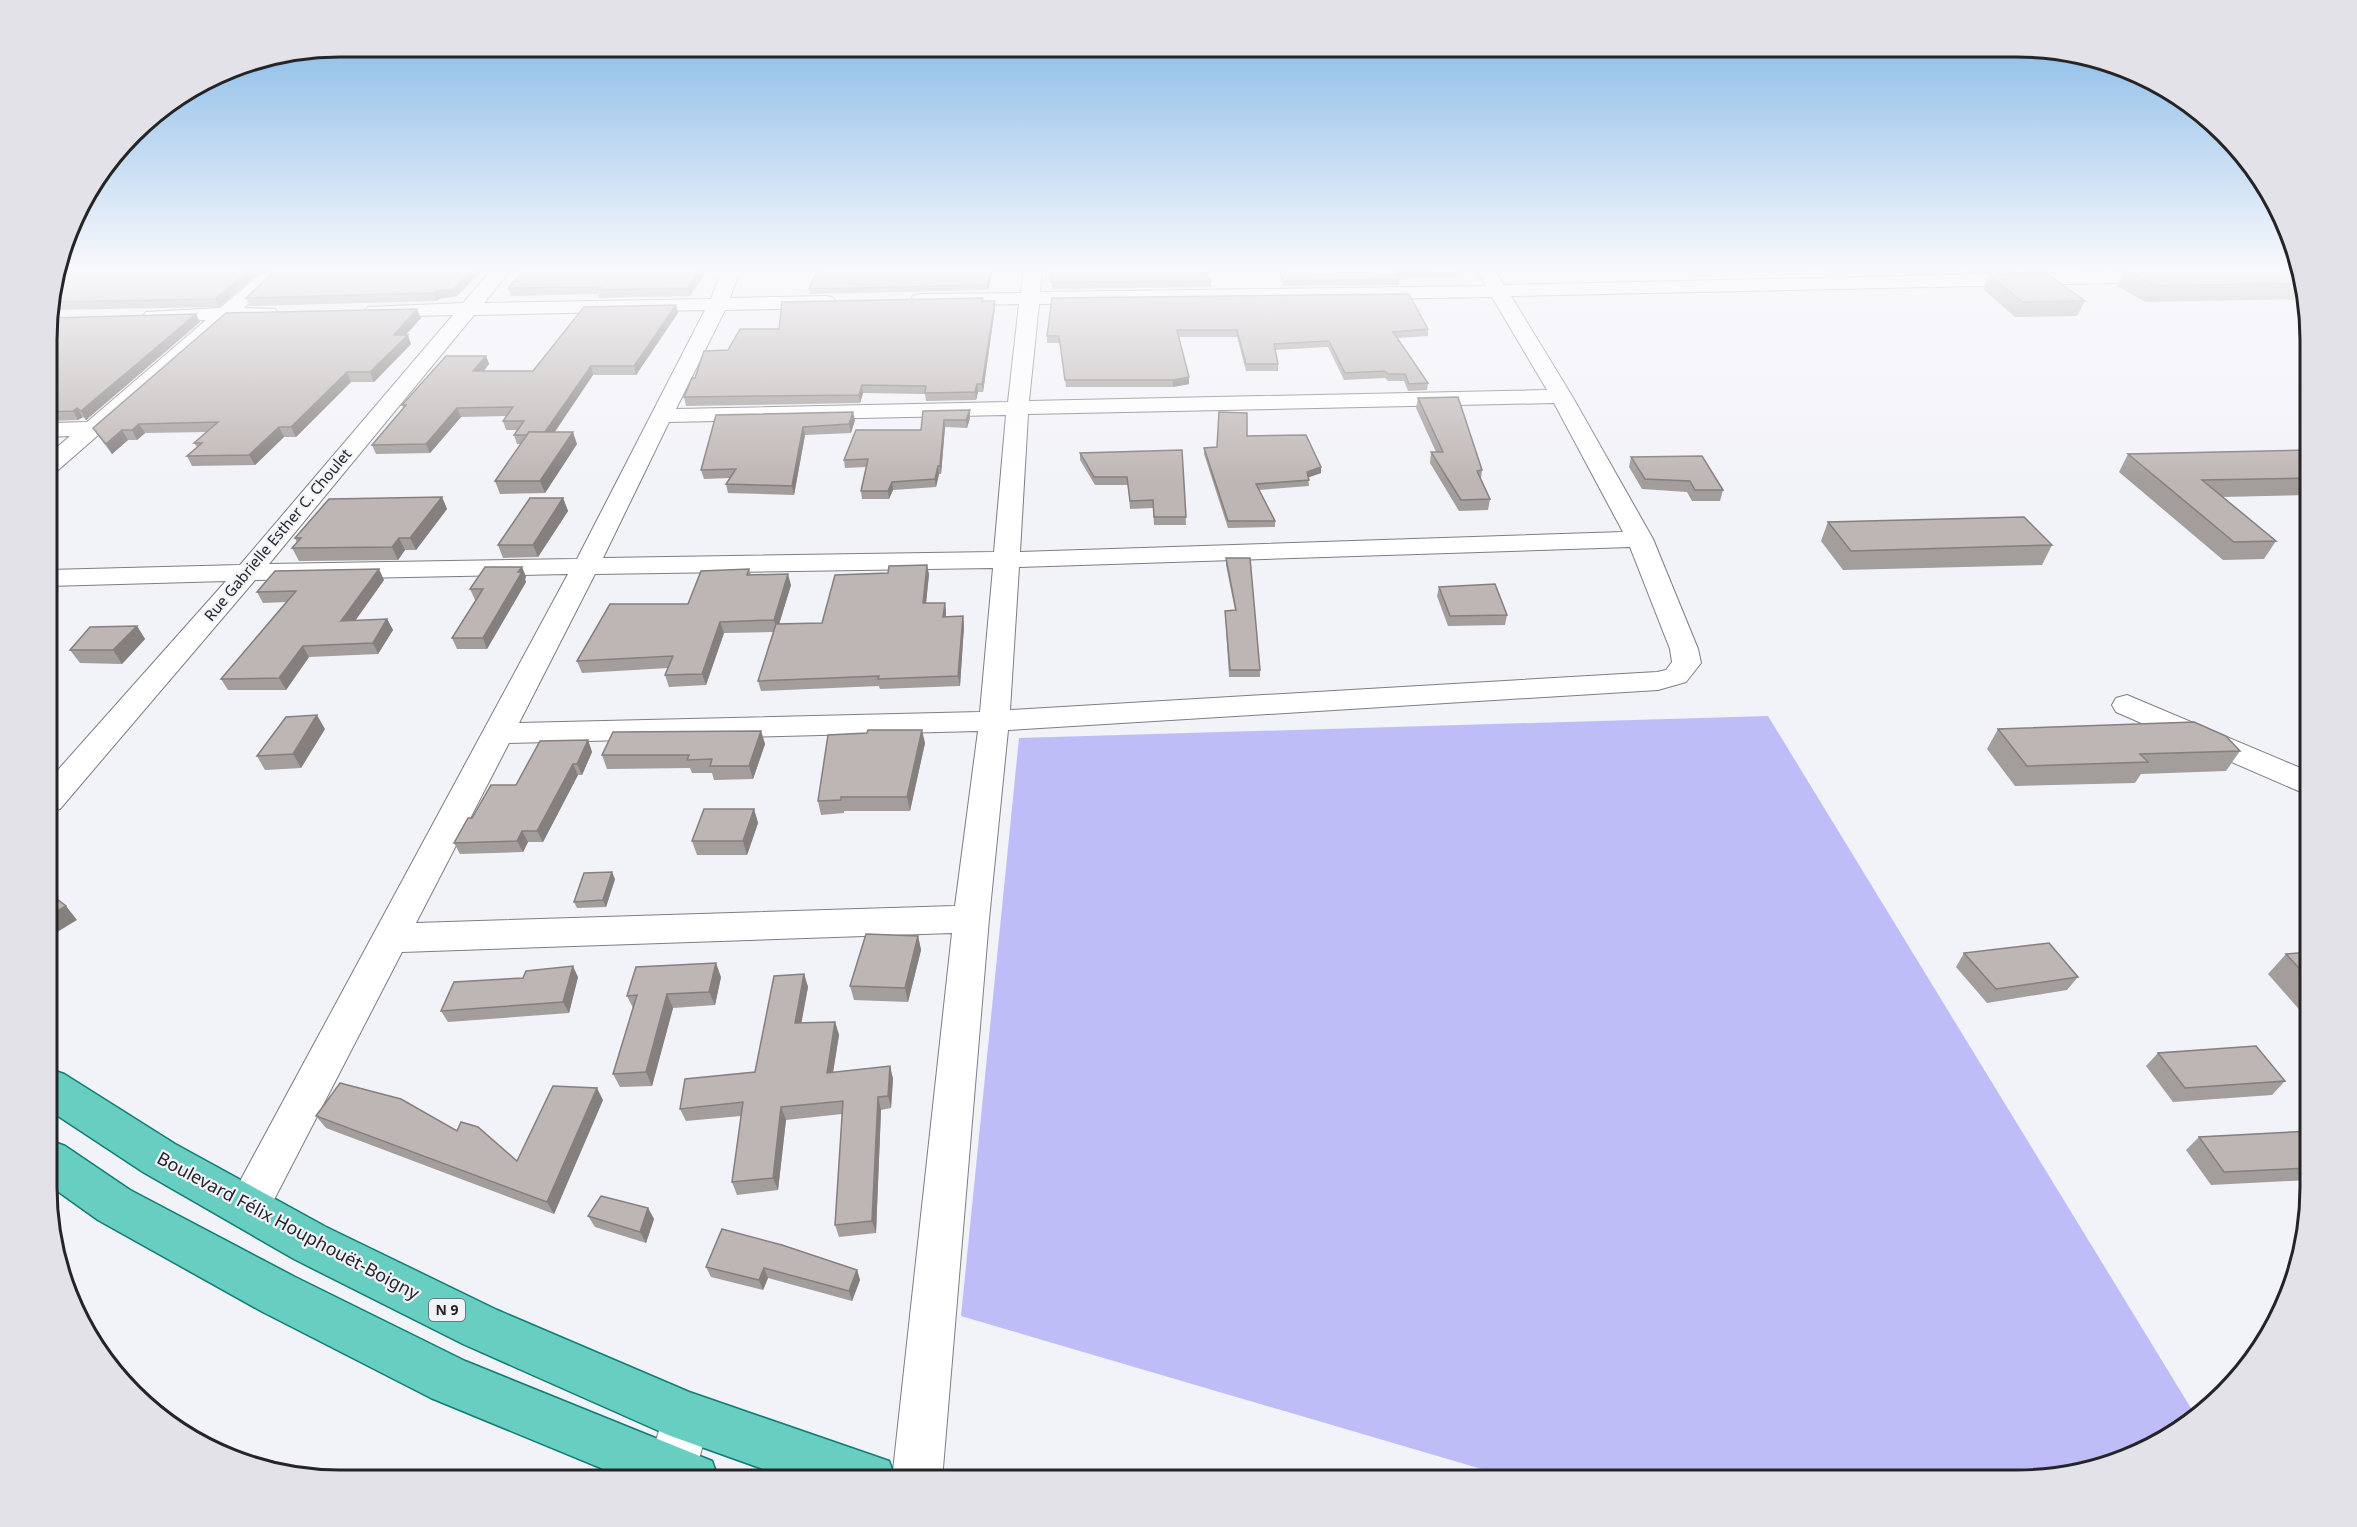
<svg xmlns="http://www.w3.org/2000/svg" width="2357" height="1527" font-family="'Noto Sans',sans-serif">
	<style>
		.green { fill: #bfbdf8 }
		.lines { fill: none; stroke-linecap: round; stroke-linejoin: round }
		.minor-casing { stroke: #7d7d84; stroke-width: 2 }
		.major-casing { stroke: #107d71; stroke-width: 3 }
		.minor { fill: #fff; fill-rule: evenodd }
		.major { fill: #68cec2; fill-rule: evenodd }
		.wall { fill: #a39d9b }
		.shaded-wall { fill: #857f7e }
		.building { fill: #beb6b4; stroke: #857f7e; stroke-width: 1.5 }
		.labels { text-anchor: middle; stroke-width: 4.5; stroke-linejoin: round; paint-order: stroke }
		.shield { fill: #f2f2f9; stroke: #626266; stroke-width: 1.5 }
		.shield-label { font-size: 14px; font-weight: bold; fill: #252527 }
		.street-label { font-size: 15px; fill: #252527; stroke: #f2f2f9 }
		.near-street-label { font-size: 18px; fill: #252527; stroke: #f2f2f9 }
		.rim { fill: none; stroke: #252527; stroke-width: 3 }
	</style>
	<rect width="100%" height="100%" fill="#f2f2f9"/>
	<polygon class="green" points="1768,716 2197,1418 2164,1441 2094,1470 2036,1480 1519,1480 961,1316 1019,738"/>
	<g class="lines">
		<defs>
			<g id="minor">
				<polygon points="269,267 289,267 244,308 275,309 278,313 275,317 230,320 57,471 49,473 49,454 70,436 49,437 49,423 87,422 206,320 153,322 146,320 143,316 146,312 220,308"/>
				<path d="M 494,267 L 513,267 L 484,303 L 711,299 L 723,267 L 741,267 L 730,298 L 826,296 L 833,298 L 836,302 L 833,306 L 826,308 L 725,310 L 676,409 L 1008,402 L 1019,304 L 920,306 L 913,304 L 910,300 L 913,296 L 920,294 L 1021,293 L 1024,267 L 1042,267 L 1040,292 L 1486,286 L 1475,267 L 1493,267 L 1504,285 L 2163,270 L 2169,272 L 2172,276 L 2169,280 L 2163,282 L 1511,296 L 1572,396 L 1653,539 L 1698,649 L 1701,663 L 1686,682 L 1658,690 L 1008,730 L 989,919 L 942,1480 L 892,1480 L 952,933 L 402,952 L 263,1221 L 248,1227 L 233,1221 L 226,1207 L 568,574 L 255,580 L 60,809 L 49,812 L 49,780 L 226,581 L 49,586 L 49,570 L 240,565 L 453,315 L 375,317 L 368,315 L 365,311 L 368,307 L 463,303 ZM 1492,297 L 1547,390 L 1029,401 L 1039,304 ZM 705,310 L 577,559 L 269,564 L 474,315 ZM 1554,403 L 1623,532 L 1020,552 L 1028,414 ZM 1006,415 L 994,552 L 603,558 L 669,422 ZM 1630,547 L 1670,649 L 1672,662 L 1666,670 L 1657,672 L 1010,710 L 1019,567 ZM 993,568 L 980,712 L 519,723 L 595,574 ZM 978,731 L 955,906 L 416,923 L 509,743 Z"/>
				<polygon points="2127,695 2310,772 2310,796 2116,712 2112,705 2116,698"/>
				<polygon points="686,1392 703,1400 711,1417 693,1480 643,1480 669,1400"/>
			</g>
			<g id="major">
				<polygon points="49,1069 64,1074 175,1144 326,1227 497,1310 689,1392 889,1461 896,1480 794,1480 668,1435 463,1344 294,1259 143,1172 49,1110"/>
				<polygon points="49,1140 65,1146 130,1190 295,1277 465,1361 712,1461 719,1480 630,1480 431,1398 261,1311 98,1220 49,1185"/>
			</g>
		</defs>
		<use href="#minor" class="minor-casing"/>
		<use href="#major" class="major-casing"/>
		<use href="#minor" class="minor"/>
		<use href="#major" class="major"/>
	</g>
	<g class="wall">
		<polygon points="266,267 219,307 49,310 49,302"/>
		<polygon points="279,267 485,267 457,296 439,299 436,301 250,306 246,298"/>
		<polygon points="522,267 708,267 702,278 690,296 599,298 598,294 511,296 508,288 525,270"/>
		<polygon points="994,267 988,290 810,294 809,289"/>
		<polygon points="1277,267 1455,267 1458,273 1457,278 1399,278 1400,279 1399,285 1283,286"/>
		<polygon points="1722,267 1855,267 1853,271 1729,273"/>
		<polygon points="1959,267 2022,267 2020,273 1966,274"/>
		<polygon points="2084,267 2301,267 2306,299 2146,302 2117,286 2125,271 2092,272"/>
		<polygon points="1051,271 1211,281 1211,287 1052,289"/>
		<polygon points="1989,274 2085,301 2077,316 2015,317 1983,289"/>
		<polygon points="1052,298 1428,329 1428,336 1398,338 1428,383 1427,390 1408,391 1404,381 1388,381 1385,378 1344,380 1328,347 1275,350 1278,364 1278,371 1246,371 1237,337 1179,337 1189,377 1189,384 1173,387 1066,387 1060,343 1047,343 1047,336"/>
		<polygon points="983,301 995,301 995,308 983,392 978,392 976,400 926,401 925,394 863,393 860,403 686,406 684,397 695,378 728,350 779,329"/>
		<polygon points="676,305 678,313 636,375 593,375 555,432 577,444 545,493 500,494 495,481 521,444 517,444 514,435 517,430 506,430 503,421 506,416 461,417 430,453 376,454 372,445 404,408 402,405 486,356 489,364 484,371 533,371"/>
		<polygon points="49,318 200,322 86,420 83,417 78,420 49,421"/>
		<polygon points="421,318 406,335 411,344 374,382 351,382 296,437 284,437 255,465 192,466 187,456 197,447 194,443 207,432 145,433 137,440 128,440 112,454 99,437 93,428"/>
		<polygon points="1418,398 1482,470 1481,479 1490,499 1488,510 1459,511 1430,463 1431,452 1436,452 1416,408"/>
		<polygon points="923,411 970,418 967,428 945,427 941,474 939,474 936,487 893,490 889,499 862,499 861,491 866,467 845,468 844,460 921,430"/>
		<polygon points="716,415 855,420 851,433 805,435 794,495 728,493 726,484 730,478 704,479 701,470"/>
		<polygon points="1247,436 1321,473 1308,477 1309,486 1259,490 1275,521 1275,527 1228,528 1204,454 1204,448 1217,447"/>
		<polygon points="1182,450 1186,525 1154,525 1153,508 1130,509 1128,485 1095,485 1080,460 1080,453"/>
		<polygon points="2310,450 2310,495 2222,497 2276,541 2264,559 2223,560 2119,472 2128,454"/>
		<polygon points="1631,457 1723,490 1720,501 1692,501 1687,492 1642,489 1629,467"/>
		<polygon points="442,497 447,509 416,550 405,550 398,560 299,561 292,548 297,543 295,538"/>
		<polygon points="563,498 568,511 538,557 503,558 498,545"/>
		<polygon points="1828,522 2052,545 2042,565 1843,570 1821,541"/>
		<polygon points="1226,558 1260,670 1260,677 1229,677 1225,611 1235,610 1226,565"/>
		<polygon points="522,567 526,577 525,579 526,582 487,649 457,649 452,638 477,600 475,600 470,589"/>
		<polygon points="749,569 751,575 791,585 779,624 822,623 929,574 926,603 945,603 946,612 946,617 963,616 964,626 960,686 880,689 879,686 761,691 758,681 773,632 724,633 706,685 669,687 665,675 668,668 582,673 577,661 688,604"/>
		<polygon points="384,580 355,621 387,619 393,630 378,654 309,657 286,690 228,690 221,679 286,602 263,603 257,592"/>
		<polygon points="1439,587 1507,615 1505,625 1448,626 1437,596"/>
		<polygon points="137,626 145,639 122,664 80,663 70,650"/>
		<polygon points="325,729 301,768 265,770 257,756"/>
		<polygon points="1998,729 2240,751 2226,771 2141,774 2135,783 2015,786 1987,749"/>
		<polygon points="761,731 765,744 753,779 714,780 712,773 692,773 690,768 607,769 602,755"/>
		<polygon points="867,733 925,743 910,811 844,811 844,813 821,815 818,801"/>
		<polygon points="588,740 592,752 582,775 578,775 543,842 528,842 523,852 460,854 454,843 472,818 516,785"/>
		<polygon points="754,809 758,823 747,855 697,855 692,841"/>
		<polygon points="615,879 606,907 577,908 574,902"/>
		<polygon points="918,936 921,950 908,1002 854,1000 850,986"/>
		<polygon points="2310,952 2310,1015 2304,1015 2268,974 2286,954"/>
		<polygon points="1964,953 2078,977 2067,990 1987,1003 1956,967"/>
		<polygon points="804,974 808,987 801,1023 835,1022 839,1035 833,1072 890,1066 893,1079 891,1108 881,1110 876,1233 839,1237 835,1225 842,1114 786,1120 778,1190 737,1195 732,1182 741,1116 686,1121 680,1109 755,1072"/>
		<polygon points="578,977 569,1013 448,1022 441,1011"/>
		<polygon points="721,977 715,1005 673,1008 652,1086 620,1087 613,1074 633,1008 627,996"/>
		<polygon points="2158,1053 2285,1081 2272,1095 2173,1102 2146,1066"/>
		<polygon points="603,1100 554,1214 326,1128 316,1116 457,1131 517,1161"/>
		<polygon points="2310,1131 2310,1180 2211,1185 2186,1150 2199,1137"/>
		<polygon points="648,1208 654,1219 646,1243 595,1227 588,1216"/>
		<polygon points="782,1245 857,1270 860,1280 852,1301 768,1278 763,1290 711,1277 706,1267"/>
	</g>
	<g class="shaded-wall">
		<polygon points="253,267 266,267 219,307 215,299"/>
		<polygon points="475,267 485,267 457,296 439,299 436,301 433,293 436,291"/>
		<polygon points="702,267 708,267 702,278 690,296 688,288"/>
		<polygon points="992,267 994,267 988,290 987,285"/>
		<polygon points="995,301 995,308 983,392 982,384"/>
		<polygon points="676,305 678,313 636,375 634,366"/>
		<polygon points="417,309 421,318 397,344 394,335"/>
		<polygon points="196,314 200,322 86,420 81,411"/>
		<polygon points="408,335 411,344 374,382 370,372"/>
		<polygon points="486,356 489,364 476,380 473,371"/>
		<polygon points="591,366 593,375 546,444 543,435"/>
		<polygon points="347,372 351,382 296,437 291,427"/>
		<polygon points="1189,377 1189,384 1173,387 1173,380"/>
		<polygon points="977,384 978,392 976,400 975,392"/>
		<polygon points="862,385 863,393 860,403 859,395"/>
		<polygon points="77,408 83,417 78,420 73,411"/>
		<polygon points="457,408 461,417 430,453 426,444"/>
		<polygon points="970,410 970,418 967,428 966,420"/>
		<polygon points="853,412 855,420 851,433 849,424"/>
		<polygon points="944,420 945,427 941,474 940,466"/>
		<polygon points="139,424 145,433 137,440 132,430"/>
		<polygon points="279,427 284,437 255,465 249,455"/>
		<polygon points="803,427 805,435 794,495 792,486"/>
		<polygon points="122,430 128,440 112,454 106,444"/>
		<polygon points="573,432 577,444 545,493 540,481"/>
		<polygon points="938,466 939,474 936,487 935,479"/>
		<polygon points="1321,467 1321,473 1307,478 1307,472"/>
		<polygon points="892,482 893,490 889,499 888,491"/>
		<polygon points="442,497 447,509 416,550 410,538"/>
		<polygon points="563,498 568,511 538,557 533,545"/>
		<polygon points="399,538 405,550 398,560 392,547"/>
		<polygon points="927,565 929,574 925,613 923,603"/>
		<polygon points="522,567 526,577 525,579 526,582 487,649 483,638"/>
		<polygon points="379,569 384,580 347,632 341,621"/>
		<polygon points="788,574 791,585 777,631 774,620"/>
		<polygon points="945,603 946,612 945,627 943,617"/>
		<polygon points="963,616 964,626 960,686 958,676"/>
		<polygon points="387,619 393,630 378,654 373,643"/>
		<polygon points="720,622 724,633 706,685 702,674"/>
		<polygon points="137,626 145,639 122,664 113,650"/>
		<polygon points="303,646 309,657 286,690 279,678"/>
		<polygon points="317,715 325,729 301,768 293,754"/>
		<polygon points="922,730 925,743 910,811 907,797"/>
		<polygon points="761,731 765,744 753,779 749,766"/>
		<polygon points="588,740 592,752 582,775 577,764"/>
		<polygon points="573,764 578,775 543,842 537,831"/>
		<polygon points="754,809 758,823 747,855 743,841"/>
		<polygon points="522,831 528,842 523,852 517,841"/>
		<polygon points="612,872 615,879 606,907 603,900"/>
		<polygon points="66,906 77,920 49,937 49,916"/>
		<polygon points="918,936 921,950 908,1002 905,988"/>
		<polygon points="716,963 721,977 715,1005 709,992"/>
		<polygon points="573,966 578,977 569,1013 563,1002"/>
		<polygon points="804,974 808,987 799,1036 795,1023"/>
		<polygon points="667,994 673,1008 652,1086 646,1072"/>
		<polygon points="835,1022 839,1035 831,1085 827,1073"/>
		<polygon points="890,1066 893,1079 891,1108 888,1096"/>
		<polygon points="597,1088 603,1100 554,1214 547,1202"/>
		<polygon points="878,1097 881,1110 876,1233 872,1221"/>
		<polygon points="781,1107 786,1120 778,1190 773,1178"/>
		<polygon points="648,1208 654,1219 646,1243 640,1232"/>
		<polygon points="764,1268 768,1278 763,1290 759,1280"/>
		<polygon points="857,1270 860,1280 852,1301 849,1291"/>
	</g>
	<g class="building">
		<polygon points="59,267 253,267 215,299 49,302"/>
		<polygon points="279,267 475,267 454,289 436,291 433,293 246,298"/>
		<polygon points="527,267 702,267 688,288 597,290 600,287 508,288"/>
		<polygon points="819,267 992,267 987,285 809,289"/>
		<polygon points="1054,267 1201,267 1211,281 1051,282 1051,271 1053,271"/>
		<polygon points="1279,267 1455,267 1458,273 1396,272 1400,279 1284,281"/>
		<polygon points="2271,267 2301,267 2304,283 2154,286 2125,270"/>
		<polygon points="2046,273 2085,301 2022,302 1989,274"/>
		<polygon points="1409,294 1428,329 1393,332 1428,383 1409,384 1405,374 1388,374 1385,371 1345,373 1329,341 1274,344 1278,364 1246,364 1237,330 1177,330 1189,377 1173,380 1065,380 1059,336 1047,336 1052,298"/>
		<polygon points="983,298 982,301 995,301 982,384 977,384 975,392 925,393 926,386 862,385 859,395 684,397 692,378 695,378 704,351 728,350 740,329 779,329 782,302"/>
		<polygon points="676,305 634,366 591,366 545,432 529,432 527,435 514,435 524,421 503,421 513,407 457,408 426,444 372,445 406,405 402,405 446,356 486,356 473,371 533,371 584,307"/>
		<polygon points="417,309 394,335 408,335 370,372 347,372 291,427 279,427 249,455 187,456 202,443 194,443 218,422 139,424 132,430 122,430 106,444 93,428 226,313"/>
		<polygon points="196,314 81,411 77,408 73,411 49,412 49,318"/>
		<polygon points="1458,397 1482,470 1477,471 1490,499 1461,500 1431,452 1443,452 1418,398"/>
		<polygon points="970,410 966,420 944,420 940,466 938,466 935,479 892,482 888,491 861,491 868,459 844,460 856,430 921,430 923,411"/>
		<polygon points="853,412 849,424 803,427 792,486 726,484 736,469 701,470 716,415"/>
		<polygon points="1219,412 1247,413 1247,436 1306,435 1321,467 1307,472 1309,480 1256,484 1275,521 1228,521 1204,448 1217,447"/>
		<polygon points="529,432 573,432 540,481 495,481"/>
		<polygon points="1182,450 1186,517 1154,517 1153,500 1130,501 1127,477 1094,477 1080,453"/>
		<polygon points="2310,450 2310,478 2202,480 2276,541 2234,542 2128,454"/>
		<polygon points="1702,456 1723,490 1695,490 1690,481 1645,479 1631,457"/>
		<polygon points="442,497 410,538 399,538 392,547 292,548 301,538 295,538 329,499"/>
		<polygon points="530,498 563,498 533,545 498,545"/>
		<polygon points="2024,517 2052,545 1851,551 1828,522"/>
		<polygon points="1226,558 1250,558 1260,670 1230,670 1225,611 1236,610"/>
		<polygon points="927,565 923,603 945,603 943,617 963,616 958,676 878,679 879,676 758,681 776,624 822,623 835,575 888,573 889,566"/>
		<polygon points="485,567 522,567 518,572 522,572 483,638 452,638 483,589 470,589"/>
		<polygon points="379,569 341,621 387,619 373,643 303,646 279,678 221,679 296,591 257,592 275,571"/>
		<polygon points="749,569 747,575 788,574 774,620 720,622 702,674 665,675 673,656 577,661 610,604 688,604 701,571"/>
		<polygon points="1495,584 1507,615 1450,616 1439,587"/>
		<polygon points="137,626 113,650 70,650 90,627"/>
		<polygon points="317,715 293,754 257,756 286,717"/>
		<polygon points="2194,722 2226,736 2240,751 2140,754 2148,762 2027,766 1998,729"/>
		<polygon points="868,730 922,730 907,797 841,797 841,800 818,801 828,735 867,733"/>
		<polygon points="761,731 749,766 710,766 712,759 687,760 689,755 602,755 613,732"/>
		<polygon points="588,740 577,764 573,764 537,831 522,831 517,841 454,843 468,818 472,818 491,785 516,785 540,741"/>
		<polygon points="704,809 754,809 743,841 692,841"/>
		<polygon points="612,872 603,900 574,902 584,873"/>
		<polygon points="49,893 66,906 49,916"/>
		<polygon points="866,934 918,936 905,988 850,986"/>
		<polygon points="2049,943 2078,977 1996,989 1964,953"/>
		<polygon points="2310,952 2310,980 2286,954"/>
		<polygon points="716,963 709,992 667,994 646,1072 613,1074 637,995 627,996 636,967"/>
		<polygon points="573,966 563,1002 441,1011 454,982 523,978 526,971"/>
		<polygon points="804,974 795,1023 835,1022 827,1073 890,1066 888,1096 878,1097 872,1221 835,1225 843,1101 781,1107 773,1178 732,1182 743,1102 680,1109 685,1079 755,1072 774,976"/>
		<polygon points="2256,1046 2285,1081 2185,1088 2158,1053"/>
		<polygon points="340,1083 401,1099 457,1131 461,1122 478,1127 517,1161 553,1086 597,1088 547,1202 316,1116"/>
		<polygon points="2310,1131 2310,1168 2224,1172 2199,1137"/>
		<polygon points="601,1196 648,1208 640,1232 588,1216"/>
		<polygon points="722,1229 782,1245 857,1270 849,1291 764,1268 759,1280 706,1267"/>
	</g>
	<linearGradient id="sky" x2="0" y2="1"><stop stop-color="#7cb4e6"/><stop offset="0.56" stop-color="#f9f9fc"/><stop offset="1" stop-color="#f9f9fc" stop-opacity="0"/></linearGradient>
	<rect width="2357" height="481" fill="url(#sky)"/>
	<g class="labels">
		<rect class="shield" x="429" y="1299" width="36" height="22" rx="4.5"/>
		<g class="shield-label">
			<text x="447" y="1315">N 9</text>
		</g>
		<g class="street-label">
			<text transform="translate(278 535) rotate(-50)" y="5">Rue Gabrielle Esther C. Choulet</text>
		</g>
		<g class="near-street-label">
			<text transform="translate(288 1226) rotate(28)" y="6">Boulevard Félix Houphouët-Boigny</text>
		</g>
	</g>
	<path d="M0 0H2357V1527H0ZM340 57H2017A283 283 0 0 1 2300 340V1187A283 283 0 0 1 2017 1470H340A283 283 0 0 1 57 1187V340A283 283 0 0 1 340 57Z" fill="#e2e2e8" fill-rule="evenodd"/>
	<path class="rim" d="M340 57H2017A283 283 0 0 1 2300 340V1187A283 283 0 0 1 2017 1470H340A283 283 0 0 1 57 1187V340A283 283 0 0 1 340 57Z"/>
</svg>
